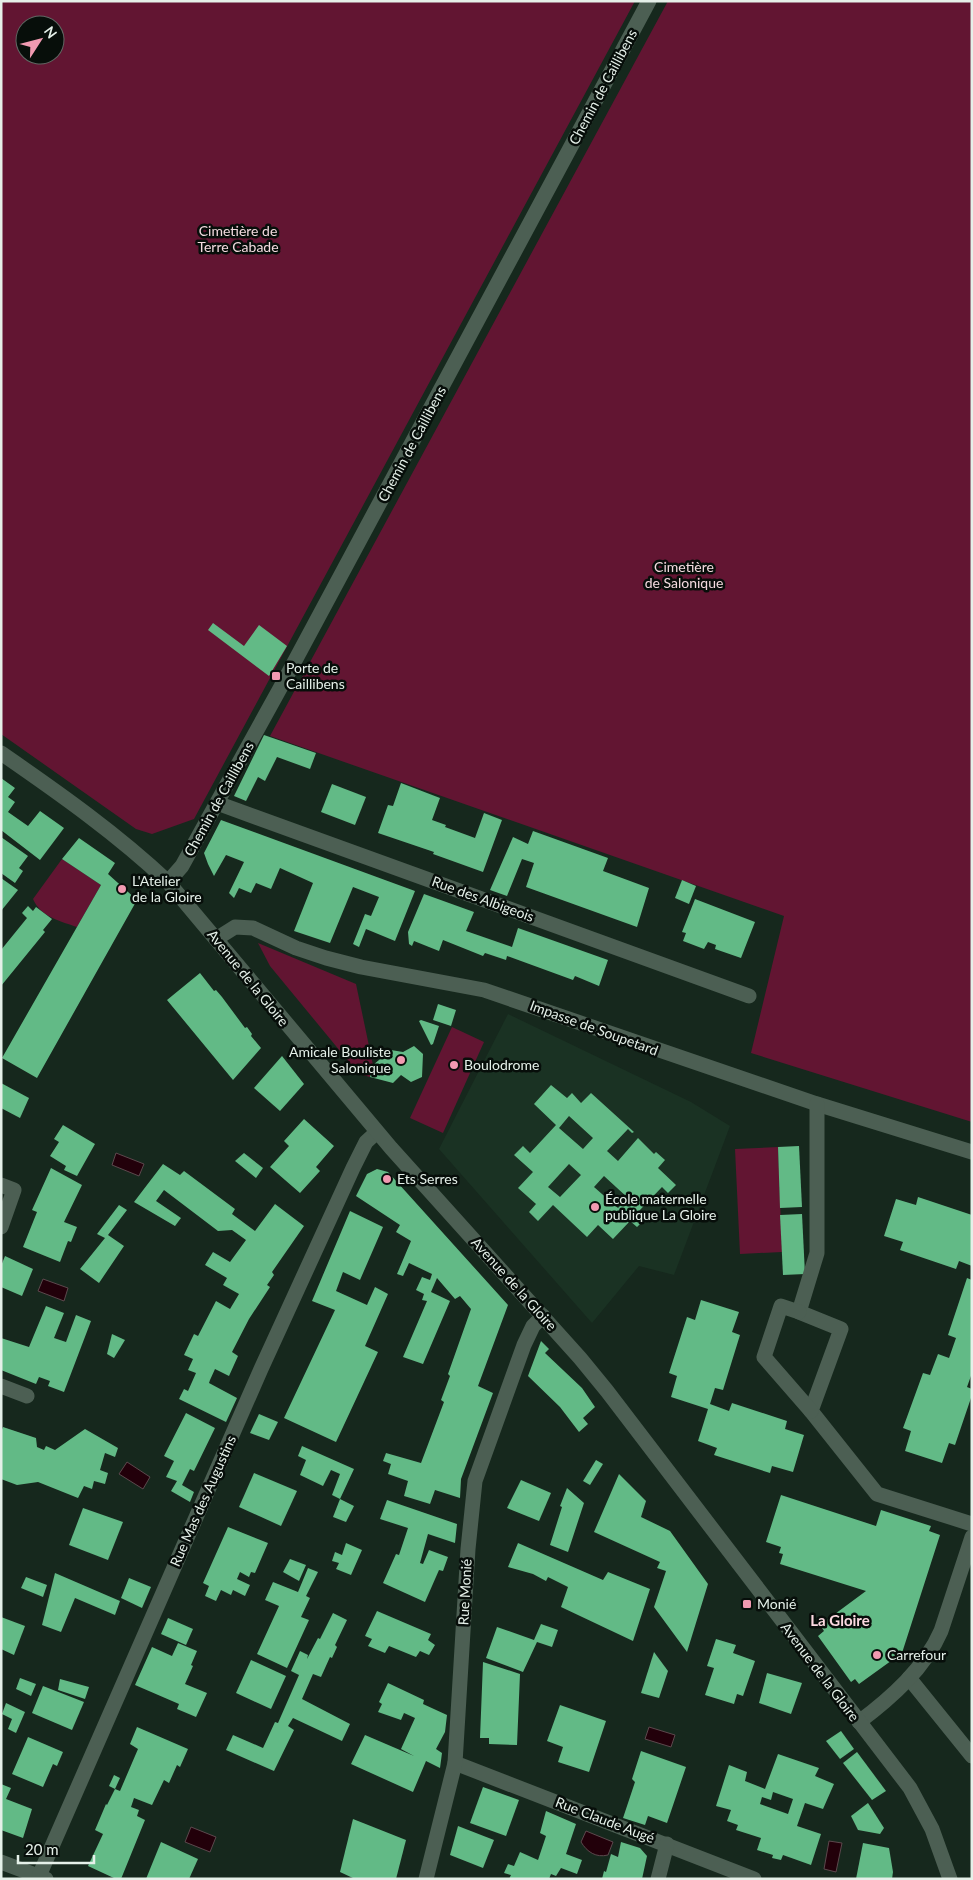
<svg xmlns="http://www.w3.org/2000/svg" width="973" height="1880" font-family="Lato,sans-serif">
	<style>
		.built { fill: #1a3223 }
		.green { fill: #621532; fill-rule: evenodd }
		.water { fill: #22000a; stroke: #5c484d }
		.building { fill: #62ba86; fill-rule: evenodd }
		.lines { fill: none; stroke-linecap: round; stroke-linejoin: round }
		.minor { stroke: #4c5f53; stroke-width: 15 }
		.tertiary { stroke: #4c5f53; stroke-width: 15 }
		.poi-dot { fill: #f19ab1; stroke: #070e0a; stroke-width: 2 }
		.labels { text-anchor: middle; stroke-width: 5; stroke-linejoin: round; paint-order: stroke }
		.street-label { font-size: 14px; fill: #e5f0e9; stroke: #070e0a }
		.park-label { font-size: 14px; fill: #f3dadf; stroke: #070e0a }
		.poi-label { font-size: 14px; fill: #e5f0e9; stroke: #070e0a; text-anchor: start }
		.neighbourhood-label { font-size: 15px; font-weight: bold; fill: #fcd9e1; stroke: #070e0a }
	</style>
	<rect width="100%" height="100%" fill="#16281d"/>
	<polygon class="built" points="508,1014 691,1102 730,1126 674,1275 639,1266 592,1323 439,1149"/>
	<g class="green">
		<path d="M 1,1 L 635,1 L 194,819 L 152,834 L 136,829 L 1,734 ZM 25,25 L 55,25 L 55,55 L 25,55 Z"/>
		<polygon points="668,1 972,1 972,1122 751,1053 784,916 270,736"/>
		<path d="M 62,859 L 101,885 L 77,927 C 60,921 41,917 33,899 Z"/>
		<polygon points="258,943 356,984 373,1065 370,1077 359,1074 270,966"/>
		<polygon points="452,1027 484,1042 443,1133 410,1118"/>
		<polygon points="778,1147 782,1252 740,1254 735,1149"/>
	</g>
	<g class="water">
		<polygon points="116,1153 144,1164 139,1176 112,1165"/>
		<polygon points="43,1279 68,1288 64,1301 38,1291"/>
		<polygon points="127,1462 150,1477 143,1489 119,1474"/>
		<polygon points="649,1727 675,1735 671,1747 645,1739"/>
		<polygon points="191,1827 216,1837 210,1852 185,1842"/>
		<path d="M 586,1831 L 613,1842 L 608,1855 C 596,1858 587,1852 581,1842 Z"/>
		<polygon points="829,1841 842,1843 836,1872 824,1869"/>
	</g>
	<g class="building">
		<polygon points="213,623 244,646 259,625 287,646 269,676 208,630"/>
		<polygon points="264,735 316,753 310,769 277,757 265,781 258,777 246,801 234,796"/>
		<polygon points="1,778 15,788 8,797 15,802 8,812 28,826 40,811 64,828 40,860 1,830"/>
		<polygon points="401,783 440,798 432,820 446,825 445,827 475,838 484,813 502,820 483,872 433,854 434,852 378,833 388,805 393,806"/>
		<polygon points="332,784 366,797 355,825 321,812"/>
		<polygon points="221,820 415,891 395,941 366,929 359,947 353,944 365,914 371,916 379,897 353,887 330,943 294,931 313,883 280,868 271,889 256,883 251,893 239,888 234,898 229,893 244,862 226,855 214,876 208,864 204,853"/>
		<polygon points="533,831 608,858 603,871 649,888 637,927 526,887 534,863 522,859 507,896 490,890 513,837 528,844"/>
		<polygon points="1,837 28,856 19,868 23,871 15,883 1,873"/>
		<polygon points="79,838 115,863 108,874 137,900 37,1078 2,1058 101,885 62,859"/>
		<polygon points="1,878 18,890 1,911"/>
		<polygon points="682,880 696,886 689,904 675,898"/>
		<polygon points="424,894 474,912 466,931 512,947 518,928 608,960 599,986 575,976 573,980 507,956 506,960 485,953 483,956 443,940 439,951 414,941 412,946 409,944 408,932"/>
		<polygon points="695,899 755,922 741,958 715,949 716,945 708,942 704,949 683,941 686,933 682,932"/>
		<polygon points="28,906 33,911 36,907 52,919 43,930 45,932 1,986 1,950 27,918 22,913"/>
		<polygon points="200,973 214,991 216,990 222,997 245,1028 247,1027 252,1034 251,1036 261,1048 233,1080 167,1000"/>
		<polygon points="438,1004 456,1010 451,1026 433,1020"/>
		<polygon points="421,1020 439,1026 433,1044 431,1045 419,1021"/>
		<polygon points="414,1046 423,1054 422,1077 411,1082 401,1075 393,1083 370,1077 373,1065 391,1050 403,1052"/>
		<polygon points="282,1056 304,1084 280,1111 254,1088"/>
		<polygon points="1,1083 29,1098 20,1118 1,1108"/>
		<path d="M 551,1085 L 567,1098 L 572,1093 L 581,1103 L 591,1093 L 634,1132 L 632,1133 L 628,1129 L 607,1151 L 618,1161 L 638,1138 L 654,1154 L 656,1152 L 665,1160 L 658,1168 L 676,1185 L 668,1193 L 662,1187 L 639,1211 L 646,1218 L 637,1227 L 630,1221 L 613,1239 L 598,1225 L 587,1237 L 553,1205 L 538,1221 L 529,1212 L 536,1204 L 518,1188 L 533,1172 L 514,1155 L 523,1146 L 530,1153 L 556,1125 L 534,1104 ZM 569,1116 L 593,1138 L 583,1149 L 559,1128 ZM 569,1164 L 581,1175 L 560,1197 L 548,1187 ZM 604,1176 L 628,1198 L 618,1208 L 594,1187 Z"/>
		<polygon points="304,1119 334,1146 316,1167 320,1171 300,1193 270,1167 289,1146 284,1141"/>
		<polygon points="63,1125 95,1144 77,1176 64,1170 66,1166 50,1156 59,1142 54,1139"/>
		<polygon points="799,1146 802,1207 780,1208 778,1147"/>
		<polygon points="244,1153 263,1168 256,1178 235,1161"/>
		<polygon points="163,1164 180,1175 184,1171 235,1209 232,1214 255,1231 275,1204 304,1226 272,1272 274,1275 267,1285 270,1287 249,1319 232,1352 238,1356 229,1376 215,1369 210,1380 209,1383 237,1398 226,1422 179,1399 184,1389 188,1391 196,1373 188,1370 193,1359 184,1355 194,1334 198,1336 216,1301 230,1309 239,1294 223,1285 227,1278 205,1265 213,1252 230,1262 246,1240 232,1230 218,1231 164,1190 156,1201 181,1218 175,1226 134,1202"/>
		<polygon points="51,1168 82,1185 64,1222 77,1227 71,1242 68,1241 60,1262 23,1247 37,1212 32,1210"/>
		<polygon points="377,1169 388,1172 508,1305 478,1386 493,1393 461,1479 460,1498 435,1490 430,1504 404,1496 408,1481 388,1474 391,1464 383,1461 386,1453 421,1463 444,1402 441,1400 450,1376 448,1374 471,1309 460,1296 455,1299 437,1278 431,1292 450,1301 423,1364 403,1357 427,1301 422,1300 424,1294 416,1290 422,1277 430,1280 432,1274 409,1263 403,1276 397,1274 411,1241 396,1232 400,1225 356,1196 367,1174"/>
		<polygon points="918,1197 972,1215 972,1266 959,1261 956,1269 900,1250 903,1242 884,1236 896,1199 916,1205"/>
		<polygon points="119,1205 127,1210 108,1235 124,1246 99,1283 80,1269 105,1238 97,1234"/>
		<polygon points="350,1211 383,1227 360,1280 343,1272 336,1291 367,1305 375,1287 388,1294 365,1346 378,1352 336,1442 284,1418 335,1310 312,1301"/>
		<polygon points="802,1214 805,1274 783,1275 780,1215"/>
		<polygon points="5,1256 33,1269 22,1296 1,1287 1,1266"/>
		<polygon points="967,1278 972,1280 972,1373 967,1387 972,1389 972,1395 955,1445 949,1443 942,1463 905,1451 911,1431 903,1428 923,1373 930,1375 938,1354 949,1358 956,1338 948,1335"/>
		<polygon points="701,1300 739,1312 732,1332 740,1335 723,1390 715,1388 710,1404 729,1411 732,1403 787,1421 785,1429 804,1435 793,1472 772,1466 770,1473 714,1455 717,1448 698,1441 708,1409 671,1397 677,1376 669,1373 687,1317 695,1320"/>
		<polygon points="46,1306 64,1313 54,1338 66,1342 76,1315 91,1321 64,1392 48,1386 50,1381 39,1377 36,1384 1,1370 1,1338 29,1347"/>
		<polygon points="112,1334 125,1340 114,1358 107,1354"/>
		<polygon points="541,1341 549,1349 545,1353 582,1388 595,1407 583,1418 588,1424 579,1432 560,1407 528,1376"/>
		<polygon points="186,1413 215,1428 194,1471 190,1469 182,1485 194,1492 190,1502 171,1491 177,1481 166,1477 174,1461 164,1456"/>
		<polygon points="259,1414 278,1422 269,1440 250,1433"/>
		<polygon points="3,1427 36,1438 37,1447 44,1450 46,1446 55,1450 85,1429 118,1448 115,1457 105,1453 100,1470 108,1473 105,1484 94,1481 92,1489 84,1486 78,1498 38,1482 17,1485 1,1479 1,1432"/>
		<polygon points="302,1446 354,1469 340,1499 332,1495 340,1474 331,1470 323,1486 300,1475 306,1460 298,1456"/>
		<polygon points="596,1460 603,1464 590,1485 583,1481"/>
		<polygon points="254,1473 297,1491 281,1526 239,1507"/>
		<polygon points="619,1474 646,1501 641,1517 670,1531 708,1584 687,1652 654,1607 666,1571 657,1568 660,1562 594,1532"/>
		<polygon points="521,1480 551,1493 539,1521 507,1508"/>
		<polygon points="567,1488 584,1503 568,1552 550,1545 562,1507 560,1506"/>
		<polygon points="781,1495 876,1526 881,1510 931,1526 929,1531 940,1535 902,1653 859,1684 855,1679 851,1682 818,1636 824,1631 820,1625 866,1591 780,1564 783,1554 779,1553 781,1547 766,1542"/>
		<polygon points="340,1499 354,1506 346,1522 333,1517"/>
		<polygon points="387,1500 457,1524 455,1543 428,1534 420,1563 423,1564 429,1550 448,1557 443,1571 439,1570 425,1602 383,1583 396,1554 399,1555 408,1528 380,1519"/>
		<polygon points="83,1508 123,1522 108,1560 69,1545"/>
		<polygon points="228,1527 268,1543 255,1573 251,1572 249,1577 240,1572 237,1579 250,1585 245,1596 233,1590 231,1595 221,1590 216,1601 205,1596 209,1586 203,1583"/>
		<polygon points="346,1543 362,1550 351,1575 336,1569 339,1563 332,1561 335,1552 342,1555"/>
		<polygon points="518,1543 603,1580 608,1572 650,1589 633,1641 561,1607 568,1587 548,1577 546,1581 533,1574 508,1567"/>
		<polygon points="290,1559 306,1565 299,1581 283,1572"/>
		<polygon points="308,1568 318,1572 306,1596 310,1598 301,1617 309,1620 287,1668 257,1654 279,1606 265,1600 273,1582 298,1592"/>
		<polygon points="55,1573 120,1601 115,1615 75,1598 61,1632 42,1625"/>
		<polygon points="26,1577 47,1585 43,1597 21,1588"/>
		<polygon points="129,1578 151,1587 142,1608 121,1598"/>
		<polygon points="377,1611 431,1634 428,1640 435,1645 429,1655 420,1651 416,1657 389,1646 385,1653 368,1646 372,1639 365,1636"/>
		<polygon points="333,1613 347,1620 335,1645 337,1647 332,1658 330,1657 321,1677 313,1674 302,1699 350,1724 342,1741 293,1718 288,1726 294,1730 274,1771 226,1750 233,1735 263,1748 275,1722 278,1723 299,1675 291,1671 300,1651 308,1655 307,1659 318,1638 320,1639"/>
		<polygon points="1,1617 25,1626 14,1655 1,1649"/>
		<polygon points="168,1618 193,1629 186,1645 161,1634"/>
		<polygon points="541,1624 558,1630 552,1647 537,1642 523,1672 486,1658 497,1627 534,1640"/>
		<polygon points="716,1639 736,1645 733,1653 755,1661 743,1696 737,1694 734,1704 705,1695 714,1668 707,1666"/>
		<polygon points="178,1643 197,1651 191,1665 193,1666 185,1684 207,1693 196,1717 177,1709 179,1704 135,1685 152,1647 172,1656"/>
		<polygon points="654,1652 668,1671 659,1698 641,1693"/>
		<polygon points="251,1660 286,1676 271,1709 236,1693"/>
		<polygon points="483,1662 520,1674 517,1745 489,1744 489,1738 480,1738"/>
		<polygon points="767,1673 802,1683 791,1714 759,1703"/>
		<polygon points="20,1678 36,1684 31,1696 16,1689"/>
		<polygon points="60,1679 89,1687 85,1699 58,1690"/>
		<polygon points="388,1683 424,1700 423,1704 447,1715 445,1732 436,1749 442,1753 440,1768 426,1761 413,1792 351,1764 365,1735 414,1756 401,1749 415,1718 404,1713 401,1720 378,1712 382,1704 379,1702"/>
		<polygon points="43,1686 84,1702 72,1730 32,1713"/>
		<polygon points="6,1703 25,1712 16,1733 8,1729 12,1719 2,1714"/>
		<polygon points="560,1705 606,1721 589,1772 558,1762 563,1747 547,1741"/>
		<polygon points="137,1727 188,1749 180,1767 177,1765 169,1783 164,1780 152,1805 134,1798 131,1807 139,1810 137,1816 145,1820 121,1879 116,1879 88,1866 103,1834 95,1830 106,1804 107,1805 115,1789 120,1791 138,1749 130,1744"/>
		<polygon points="841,1731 854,1749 840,1759 826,1741"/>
		<polygon points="28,1737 63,1752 57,1766 53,1764 43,1787 12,1774"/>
		<polygon points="641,1751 686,1767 667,1823 648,1816 645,1825 623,1818 635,1782 632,1779"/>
		<polygon points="857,1752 886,1791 872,1800 843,1763"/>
		<path d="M 778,1754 L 819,1768 L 815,1776 L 834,1784 L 823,1809 L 805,1803 L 797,1826 L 821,1834 L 811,1865 L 783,1855 L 781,1860 L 772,1858 L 773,1855 L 757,1850 L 761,1838 L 736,1830 L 738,1825 L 727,1821 L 731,1810 L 716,1806 L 729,1765 L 747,1772 L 745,1781 L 765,1789 ZM 773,1792 L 793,1799 L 788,1814 L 760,1804 L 762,1797 L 771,1800 Z"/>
		<polygon points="114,1775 120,1778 115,1789 109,1786"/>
		<polygon points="1,1784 11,1788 6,1799 32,1809 23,1838 1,1830"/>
		<polygon points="483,1787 519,1800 506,1836 470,1823"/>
		<polygon points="868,1803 884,1828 880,1834 858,1830 851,1816"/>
		<polygon points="546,1811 576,1824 566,1854 582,1860 577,1874 561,1868 556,1876 551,1874 549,1879 509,1879 511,1875 504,1873 508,1864 514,1866 520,1852 538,1860 546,1836 540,1833"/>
		<polygon points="353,1819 406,1840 396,1879 355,1879 340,1872"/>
		<polygon points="458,1826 494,1840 483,1868 450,1855"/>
		<polygon points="161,1842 198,1859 189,1879 146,1879"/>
		<polygon points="621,1842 640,1848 647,1856 642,1879 602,1879 604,1871 606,1872 611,1854 618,1857"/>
		<polygon points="863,1843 889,1848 893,1872 892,1879 856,1879"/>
	</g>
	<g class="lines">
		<g class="minor">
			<polyline points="217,803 749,996"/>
			<polyline points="168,882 182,866 283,683 649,1"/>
			<polyline points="216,939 235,927 253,928 296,948 326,958 361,967 484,990 817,1104 972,1152"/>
			<polyline points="817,1104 817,1253 799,1312 841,1329 811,1411 877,1494 972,1524"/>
			<polyline points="1,1185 14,1190 1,1227"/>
			<polyline points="799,1312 781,1306 764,1357 811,1411"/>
			<polyline points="1,1386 27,1396"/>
			<polyline points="909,1678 972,1756"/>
			<path d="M 859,1722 C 891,1698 925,1668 941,1631 L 972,1537"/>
			<polyline points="455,1763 754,1879"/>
			<polyline points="1,1862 46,1879"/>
			<polyline points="39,1876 261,1369 353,1168 366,1142 377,1132"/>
			<polyline points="426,1879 455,1763 468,1549 475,1481 524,1345 533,1326 543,1316"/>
			<polyline points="658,1879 667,1844"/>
		</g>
		<path class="tertiary" d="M 1,753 C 59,793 117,834 168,882 L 391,1148 L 580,1358 L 607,1391 L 910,1788 L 932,1829 L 950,1879"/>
	</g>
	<g class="poi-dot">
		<rect x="271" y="671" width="10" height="10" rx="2.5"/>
		<circle cx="122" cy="889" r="5"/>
		<circle cx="401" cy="1060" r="5"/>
		<circle cx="454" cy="1065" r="5"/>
		<circle cx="387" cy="1179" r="5"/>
		<circle cx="595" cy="1207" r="5"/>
		<rect x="742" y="1599" width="10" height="10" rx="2.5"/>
		<circle cx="877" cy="1655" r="5"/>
	</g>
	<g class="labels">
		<g class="street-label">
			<text transform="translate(603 87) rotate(-62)" y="5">Chemin de Caillibens</text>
			<text transform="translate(412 444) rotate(-62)" y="5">Chemin de Caillibens</text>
			<text transform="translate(219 799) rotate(-61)" y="5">Chemin de Caillibens</text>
			<text transform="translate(483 899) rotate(20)" y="5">Rue des Albigeois</text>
			<text transform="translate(248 978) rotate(51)" y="5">Avenue de la Gloire</text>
			<text transform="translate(594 1028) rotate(20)" y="5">Impasse de Soupetard</text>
			<text transform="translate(514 1284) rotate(48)" y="5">Avenue de la Gloire</text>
			<text transform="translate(203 1501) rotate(-66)" y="5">Rue Mas des Augustins</text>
			<text transform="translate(465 1592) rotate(-87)" y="5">Rue Monié</text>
			<text transform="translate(820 1672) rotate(53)" y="5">Avenue de la Gloire</text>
			<text transform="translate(605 1820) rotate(21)" y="5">Rue Claude Augé</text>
		</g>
		<g class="park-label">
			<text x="238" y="236">Cimetière de<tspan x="238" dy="16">Terre Cabade</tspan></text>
			<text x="684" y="572">Cimetière<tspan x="684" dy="16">de Salonique</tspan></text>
		</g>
		<g class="poi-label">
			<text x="286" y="673">Porte de<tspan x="286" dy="16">Caillibens</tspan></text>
			<text x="132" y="886">L'Atelier<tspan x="132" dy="16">de la Gloire</tspan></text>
			<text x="391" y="1057" text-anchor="end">Amicale Bouliste<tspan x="391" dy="16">Salonique</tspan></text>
			<text x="464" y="1070">Boulodrome</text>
			<text x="397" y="1184">Ets Serres</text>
			<text x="605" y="1204">École maternelle<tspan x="605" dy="16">publique La Gloire</tspan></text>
			<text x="757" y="1609">Monié</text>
			<text x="887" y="1660">Carrefour</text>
		</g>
		<g class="neighbourhood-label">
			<text x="840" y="1626">La Gloire</text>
		</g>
	</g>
	<rect width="973" height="1880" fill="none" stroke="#e5f0e9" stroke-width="5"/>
	<g transform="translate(40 40) rotate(54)"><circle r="24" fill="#070e0a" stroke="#606863"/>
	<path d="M0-4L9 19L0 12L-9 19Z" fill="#f19ab1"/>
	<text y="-8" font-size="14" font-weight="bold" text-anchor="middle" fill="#e5f0e9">N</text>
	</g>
	<path d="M18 1855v8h76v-8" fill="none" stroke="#e5f0e9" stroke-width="2.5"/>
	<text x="25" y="1855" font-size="15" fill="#e5f0e9" stroke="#070e0a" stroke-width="4" paint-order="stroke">20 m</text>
</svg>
